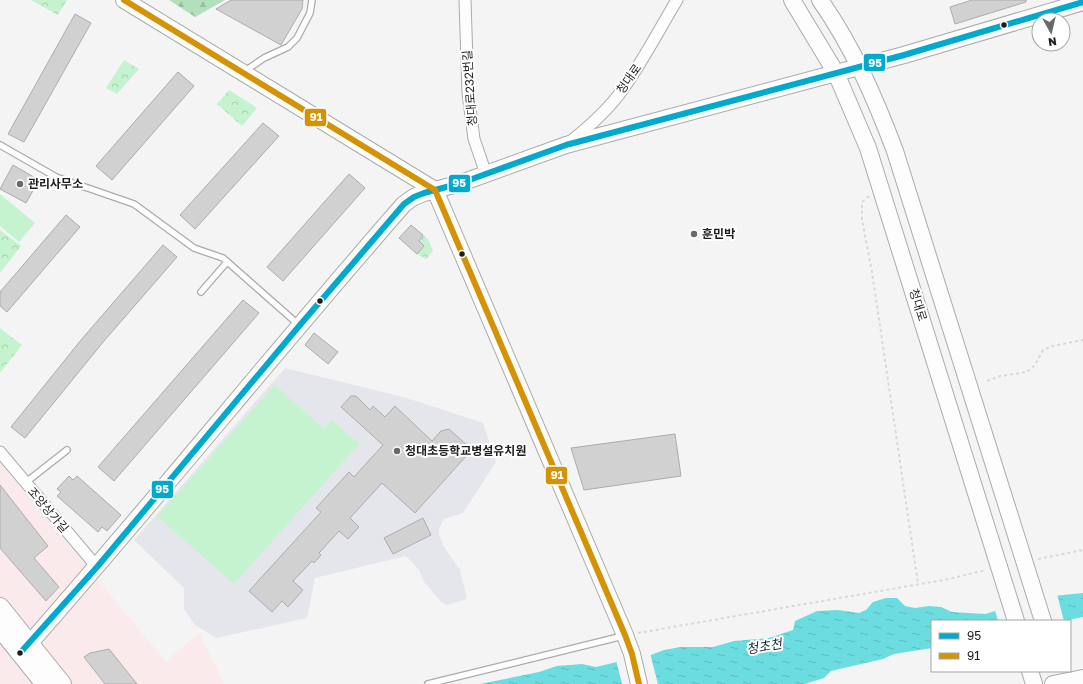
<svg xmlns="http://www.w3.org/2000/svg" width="1083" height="684" font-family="'Golos Text','Noto Sans KR',sans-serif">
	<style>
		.commercial { fill: #faeaeb }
		.built { fill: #e5e6eb }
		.forest { fill: url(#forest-firs) }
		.park { fill: url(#park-crowns) }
		.garden { fill: #c5f3cf }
		.water { fill: url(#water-ripples) }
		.pier { fill: #f4f4f5 }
		.building { fill: #d1d1d2; stroke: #acacae }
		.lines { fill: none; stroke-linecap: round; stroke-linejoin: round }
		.lane-casing { stroke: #ababac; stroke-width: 8 }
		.street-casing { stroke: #ababac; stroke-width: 13 }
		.secondary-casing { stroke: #ababac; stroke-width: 18 }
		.primary-casing { stroke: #ababac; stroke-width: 20 }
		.path { stroke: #d8d8d8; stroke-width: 2; stroke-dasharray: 3 3; stroke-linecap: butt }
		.lane { stroke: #fdfdfe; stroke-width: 5.5 }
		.street { stroke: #fdfdfe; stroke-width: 11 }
		.secondary { stroke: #fdfdfe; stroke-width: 16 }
		.primary { stroke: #fdfdfe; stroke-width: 18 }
		.bus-1-casing { stroke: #fff; stroke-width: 9 }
		.bus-2-casing { stroke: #fff; stroke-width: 9 }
		.bus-1 { stroke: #00a9ce; stroke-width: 6 }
		.bus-2 { stroke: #d69205; stroke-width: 6 }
		.bus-dot { fill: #1e1e1f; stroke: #fff; stroke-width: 1.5 }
		.poi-dot { fill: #69696a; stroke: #fff; stroke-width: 1.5 }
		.labels { text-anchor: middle; stroke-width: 4; stroke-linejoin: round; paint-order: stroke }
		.street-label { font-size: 12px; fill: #1e1e1f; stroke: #fff }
		.poi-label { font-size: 12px; font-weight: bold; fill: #1e1e1f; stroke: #fff; text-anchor: start }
		.water-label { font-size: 13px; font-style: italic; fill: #162f2f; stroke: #fff }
		.line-badge { stroke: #fff; stroke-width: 1.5 }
		.badge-label { font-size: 11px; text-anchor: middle; font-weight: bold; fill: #fff }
	</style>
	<defs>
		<pattern id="forest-firs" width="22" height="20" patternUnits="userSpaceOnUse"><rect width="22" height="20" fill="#b2e0bc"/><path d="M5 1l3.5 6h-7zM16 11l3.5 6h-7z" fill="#99c0a1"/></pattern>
		<pattern id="park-crowns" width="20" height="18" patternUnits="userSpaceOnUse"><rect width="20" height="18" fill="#c5f3cf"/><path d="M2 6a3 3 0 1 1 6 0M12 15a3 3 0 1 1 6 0" fill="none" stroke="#a9d0b1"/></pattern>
		<pattern id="water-ripples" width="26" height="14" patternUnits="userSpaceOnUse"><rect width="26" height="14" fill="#6bdcdf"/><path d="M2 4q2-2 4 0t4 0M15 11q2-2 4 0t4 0" fill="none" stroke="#5cbcbf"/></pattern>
	</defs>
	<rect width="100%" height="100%" fill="#f4f4f5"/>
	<polygon class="commercial" points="0,462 166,662 199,633 224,684 0,684"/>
	<polygon class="built" points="285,368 407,398 483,423 496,462 463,513 444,519 439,528 439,534 444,547 460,570 467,599 447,605 441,602 424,582 419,570 406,556 315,578 307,618 216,638 195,625 184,609 184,588 134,540"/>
	<polygon class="forest" points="169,0 225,0 195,17"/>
	<g class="park">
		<polygon points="31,0 67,0 58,15"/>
		<polygon points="124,60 139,69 117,94 106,88"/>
		<polygon points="229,90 257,108 242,126 217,104"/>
		<polygon points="0,230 21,246 0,273"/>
		<polygon points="423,235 429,241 433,251 426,259 417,254 424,246 419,241"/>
		<polygon points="0,328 22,345 0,373"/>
	</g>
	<g class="garden">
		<polygon points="0,194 35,223 19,242 0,226"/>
		<polygon points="275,385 324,429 332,420 359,444 234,584 157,516"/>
	</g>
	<polygon class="water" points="1083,593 1083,617 1063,621 932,621 932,648 894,654 883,659 831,671 824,678 805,684 480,684 539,672 557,666 582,664 596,667 625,660 643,658 664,650 681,647 713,647 734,641 769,638 793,630 795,621 817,611 838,610 859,613 866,610 873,602 886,598 897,598 905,606 915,608 929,606 941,607 952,612 985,614 1043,597"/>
	<g class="pier">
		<polygon points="1057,594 1064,621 998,621 995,610 1042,595"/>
		<polygon points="650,653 658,684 622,684 616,660"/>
	</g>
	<g class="building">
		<polygon points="231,0 303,0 302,9 281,45 216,9"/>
		<polygon points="972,0 1026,0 1026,2 955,24 950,7"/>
		<polygon points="75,14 91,23 24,142 8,134"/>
		<polygon points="178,72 194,86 112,180 96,166"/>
		<polygon points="263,123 279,136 195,229 180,215"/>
		<polygon points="13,165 39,180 26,203 0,189"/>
		<polygon points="349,174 365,188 283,281 267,267"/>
		<polygon points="66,215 80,227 7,312 0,306 0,292"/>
		<polygon points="411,225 423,235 419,241 424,246 417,254 399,238"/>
		<polygon points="163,245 177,257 104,341 25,438 11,427 81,340"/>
		<polygon points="243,300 259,313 114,481 98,467"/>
		<polygon points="314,333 338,352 328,364 305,345"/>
		<polygon points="351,396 356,396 370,410 373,406 385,417 395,406 432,441 441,431 449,429 469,447 468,454 415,513 382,483 350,518 359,527 348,539 339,531 319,553 321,555 314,563 312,561 293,581 303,590 288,607 282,601 272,612 249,591 321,512 316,508 349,472 354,477 383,445 341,407"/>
		<polygon points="675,434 681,476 584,490 571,448"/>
		<polygon points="69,476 73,480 77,476 121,515 107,531 102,527 98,532 57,496 61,492 57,489"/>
		<polygon points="0,485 48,546 34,558 59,587 46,601 0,548"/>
		<polygon points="423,518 431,535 393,554 384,538"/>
		<polygon points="109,649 137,684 105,684 84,657 90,653"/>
	</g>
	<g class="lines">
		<defs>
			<g id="lane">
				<polyline points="245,71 264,58 288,47 297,38 310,13 312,0"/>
				<polyline points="0,145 56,177 134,204 194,248 223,258 299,325"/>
				<polyline points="201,292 227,262"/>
				<polyline points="25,483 67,450"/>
				<polyline points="428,684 623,636"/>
			</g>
			<g id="street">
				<polyline points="465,0 468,93 474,139 486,174"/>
				<path d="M 571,141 C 590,126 609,109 623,89 C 643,61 659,30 677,0"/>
				<polyline points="0,452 97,567"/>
			</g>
			<g id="secondary">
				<polyline points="124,0 435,190 625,635 632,654 639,684"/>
				<polyline points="792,0 836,73 868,148 1016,621"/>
				<path d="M 820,0 C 853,47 875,98 895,151 L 1043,621"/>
				<path d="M 29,644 C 157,499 277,349 404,204 L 414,197 L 424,193 L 461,183 L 566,145 L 904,55 L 1083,2"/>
				<polyline points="1030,671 1034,684"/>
				<polyline points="1053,684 1083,678"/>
			</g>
			<g id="primary">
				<polyline points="0,607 62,684"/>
				<polyline points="0,628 45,684"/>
			</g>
		</defs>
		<use href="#lane" class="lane-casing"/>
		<use href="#street" class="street-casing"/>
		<use href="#secondary" class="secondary-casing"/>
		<use href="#primary" class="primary-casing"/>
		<g class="path">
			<polyline points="869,196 862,202 862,219 872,272 918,584"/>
			<polyline points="987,381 1000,376 1027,372 1035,365 1043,350 1053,346 1083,340"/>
			<polyline points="1038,559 1083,550"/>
			<polyline points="638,633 949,579 986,570"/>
		</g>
		<use href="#lane" class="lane"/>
		<use href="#street" class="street"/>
		<use href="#secondary" class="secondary"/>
		<use href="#primary" class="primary"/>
		<defs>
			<polyline id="bus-1" points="20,653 97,567 300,325 404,204 414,197 424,193 461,183 566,145 904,55 1083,2"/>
			<polyline id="bus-2" points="124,0 435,190 625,635 632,654 639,684"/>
		</defs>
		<use href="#bus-1" class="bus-1-casing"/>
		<use href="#bus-2" class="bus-2-casing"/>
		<use href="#bus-1" class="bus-1"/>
		<use href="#bus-2" class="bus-2"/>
	</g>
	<g class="bus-dot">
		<circle cx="1004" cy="25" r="3.5"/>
		<circle cx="462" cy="254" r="3.5"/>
		<circle cx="320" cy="301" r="3.5"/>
		<circle cx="20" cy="653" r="3.5"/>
	</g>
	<g class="poi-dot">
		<circle cx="20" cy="184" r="4"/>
		<circle cx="694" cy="234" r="4"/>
		<circle cx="397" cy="451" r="4"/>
	</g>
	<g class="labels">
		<g class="street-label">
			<text transform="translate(629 79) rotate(-55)" y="4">청대로</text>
			<text transform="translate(470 88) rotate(-94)" y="4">청대로232번길</text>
			<text transform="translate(918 305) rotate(73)" y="4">청대로</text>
			<text transform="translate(48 510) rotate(49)" y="4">조양상가길</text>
		</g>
		<g class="poi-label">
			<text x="28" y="188">관리사무소</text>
			<text x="702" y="238">훈민박</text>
			<text x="405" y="455">청대초등학교병설유치원</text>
		</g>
		<g class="water-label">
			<text transform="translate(764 646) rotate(-10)" y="5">청초천</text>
		</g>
	</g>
	<g class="line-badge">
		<rect x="863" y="53" width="23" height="19" rx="4" fill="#00a9ce"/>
		<rect x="304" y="108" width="23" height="19" rx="4" fill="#d69205"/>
		<rect x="448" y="174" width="23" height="19" rx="4" fill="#00a9ce"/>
		<rect x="545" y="466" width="23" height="19" rx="4" fill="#d69205"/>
		<rect x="151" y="480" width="23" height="19" rx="4" fill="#00a9ce"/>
	</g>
	<g class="badge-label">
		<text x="875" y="67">95</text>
		<text x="316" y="121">91</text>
		<text x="459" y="187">95</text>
		<text x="557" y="479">91</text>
		<text x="162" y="493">95</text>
	</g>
	<rect x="931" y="620" width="140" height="52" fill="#ffffff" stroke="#a5a5a5"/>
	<rect x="939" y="633" width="20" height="6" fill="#00a9ce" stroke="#a5a5a5"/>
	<text x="967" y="640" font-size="12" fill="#1e1e1f">95</text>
	<rect x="939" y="653" width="20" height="6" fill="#d69205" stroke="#a5a5a5"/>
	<text x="967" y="660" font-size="12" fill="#1e1e1f">91</text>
	<g transform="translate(1051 32) rotate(172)"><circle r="19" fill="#ffffff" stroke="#a5a5a5"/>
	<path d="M0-3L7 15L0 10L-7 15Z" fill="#69696a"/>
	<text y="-6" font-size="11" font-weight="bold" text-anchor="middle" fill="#1e1e1f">N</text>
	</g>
</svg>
